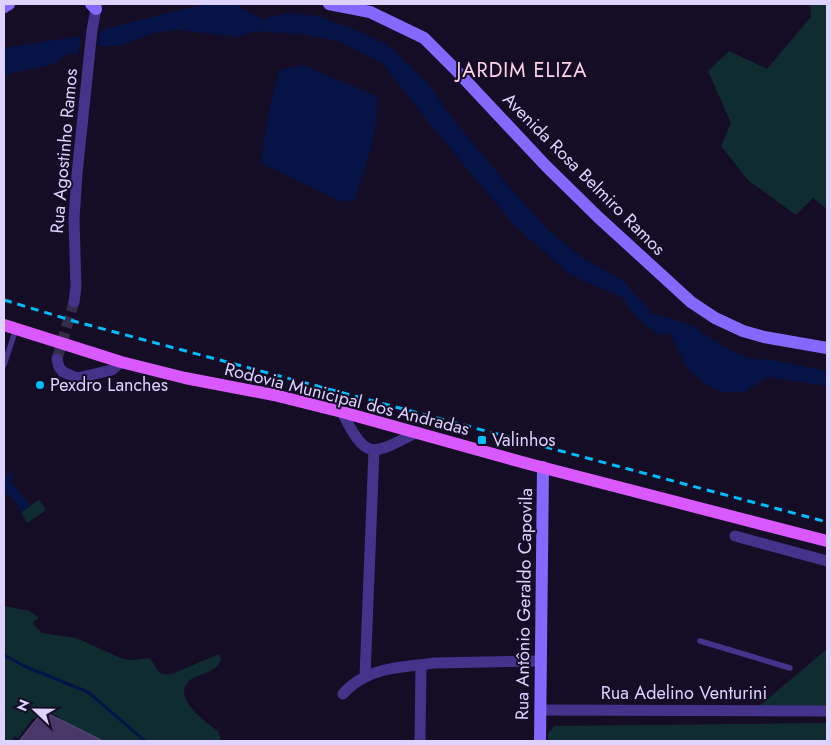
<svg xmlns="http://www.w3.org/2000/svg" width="831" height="745" font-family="Jost,sans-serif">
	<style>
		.green { fill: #0f2d31 }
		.water { fill: #051347 }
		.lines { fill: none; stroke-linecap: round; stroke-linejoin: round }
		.stream { stroke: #051347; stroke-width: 3 }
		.building { fill: #483768; stroke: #5f4f80 }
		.street-tunnel { stroke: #332b47; stroke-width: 11; stroke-dasharray: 11 5.5; stroke-linecap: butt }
		.lane { stroke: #44338a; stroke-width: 5.5 }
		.street { stroke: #44338a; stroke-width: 11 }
		.secondary { stroke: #8469ff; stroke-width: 12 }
		.primary { stroke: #da59ff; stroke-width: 12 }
		.rail { stroke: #00bdfd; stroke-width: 3; stroke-dasharray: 8 6; stroke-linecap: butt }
		.poi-dot { fill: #00bdfd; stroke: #150d26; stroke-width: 2 }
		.labels { text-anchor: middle; stroke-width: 4; stroke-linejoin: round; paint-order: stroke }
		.street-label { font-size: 18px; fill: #ded2ff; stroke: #150d26 }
		.poi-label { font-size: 18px; fill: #ded2ff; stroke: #150d26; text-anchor: start }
		.quarter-label { font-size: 20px; letter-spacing: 1px; fill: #ffd4e9; stroke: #150d26 }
	</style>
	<rect width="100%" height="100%" fill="#150d26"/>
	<g class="green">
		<polygon points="810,4 827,4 827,209 813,198 796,215 748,180 721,146 731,123 708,71 729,51 767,69 811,17"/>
		<polygon points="39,500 46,510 27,523 21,512"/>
		<path d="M 4,606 L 29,611 L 39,618 L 34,621 L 33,624 L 42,633 L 76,638 L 123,659 L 134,660 L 149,658 C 159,667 155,676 172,674 L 219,654 L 221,660 C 215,673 204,672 193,678 C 167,694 205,722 218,731 L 221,741 L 91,741 L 57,716 L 50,713 L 43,713 L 32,720 L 18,738 L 14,736 L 12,741 L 4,741 Z"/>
		<polygon points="827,649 827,707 757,708"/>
		<polygon points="827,723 827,741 548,741 548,734 554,726"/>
	</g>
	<g class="water">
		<path d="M 209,4 L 235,4 L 262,19 L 288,13 L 317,16 L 356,30 L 389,46 L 430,86 L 449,114 L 505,182 L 548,230 L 583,258 L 622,280 L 647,307 L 651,314 L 671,318 L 693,326 L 724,347 L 747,358 L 770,360 L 827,371 L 827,386 L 768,377 L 744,392 L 722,392 L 708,385 L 688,370 L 670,334 L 658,334 L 644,324 L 633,313 L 621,296 L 585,282 L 568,273 L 514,225 L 425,118 L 383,64 L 341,42 L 300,34 L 253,31 L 239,37 L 180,30 L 157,32 L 118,46 L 97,46 L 101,30 C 137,21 172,11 209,4 Z"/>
		<polygon points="81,36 78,55 69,53 54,64 4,75 4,48"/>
		<path d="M 302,65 L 377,96 C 378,134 366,165 354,201 L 340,201 L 261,163 C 266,132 269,100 280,70 Z"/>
		<path d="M 14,471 L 11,482 L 29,504 L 29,507 L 19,513 C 18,501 14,498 4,493 L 4,478 Z"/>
	</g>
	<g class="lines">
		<polyline class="stream" points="4,655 24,666 88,692 145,741"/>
	</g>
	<polygon class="building" points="43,711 101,740 101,741 19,741"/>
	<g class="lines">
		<polyline class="street-tunnel" points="57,359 74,302"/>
		<g class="lane">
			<polyline points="4,365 16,329"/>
			<polyline points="700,641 790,668"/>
		</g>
		<g class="street">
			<polyline points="74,302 76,287 74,219 77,174 92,30 97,4"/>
			<polyline points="57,359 59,367 63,372 77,378 112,370 121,362"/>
			<path d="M 342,412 C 367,462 372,455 417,432"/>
			<polyline points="735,536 827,561"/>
			<polyline points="365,677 374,450"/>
			<path d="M 343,694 C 349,687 357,681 365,677 C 385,667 413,666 435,663 L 540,661"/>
			<polyline points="540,710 827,711"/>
			<polyline points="420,741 421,665"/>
		</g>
		<g class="secondary">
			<polyline points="91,4 96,9"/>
			<polyline points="329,4 370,12 424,38 454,68 546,166 598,217 691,302 715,318 743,331 764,337 827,348"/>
			<polyline points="4,7 9,4"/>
			<polyline points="540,741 543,467"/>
		</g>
		<polyline class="primary" points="4,325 121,362 185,378 274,395 342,412 529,464 827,541"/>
		<polyline class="rail" points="4,300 77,322 827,522"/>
	</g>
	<g class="poi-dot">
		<circle cx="40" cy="385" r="5"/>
		<rect x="477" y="435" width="10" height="10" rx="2.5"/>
	</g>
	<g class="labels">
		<g class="street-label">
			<text transform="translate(64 151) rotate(-85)" y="6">Rua Agostinho Ramos</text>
			<text transform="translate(584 174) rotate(45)" y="6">Avenida Rosa Belmiro Ramos</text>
			<text transform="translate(347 399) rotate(14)" y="6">Rodovia Municipal dos Andradas</text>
			<text transform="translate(524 604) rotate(-89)" y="6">Rua Antônio Geraldo Capovila</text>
			<text x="684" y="699">Rua Adelino Venturini</text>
		</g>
		<g class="poi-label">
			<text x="50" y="391">Pexdro Lanches</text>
			<text x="492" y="446">Valinhos</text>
		</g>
		<g class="quarter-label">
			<text x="522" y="77">JARDIM ELIZA</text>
		</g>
	</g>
	<rect width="831" height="745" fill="none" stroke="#ded2ff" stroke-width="10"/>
	<g transform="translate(35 710) rotate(292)" stroke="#150d26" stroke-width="4" paint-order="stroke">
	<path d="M0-4L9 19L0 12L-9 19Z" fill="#ded2ff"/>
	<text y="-8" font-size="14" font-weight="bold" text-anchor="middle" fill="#ded2ff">N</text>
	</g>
</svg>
